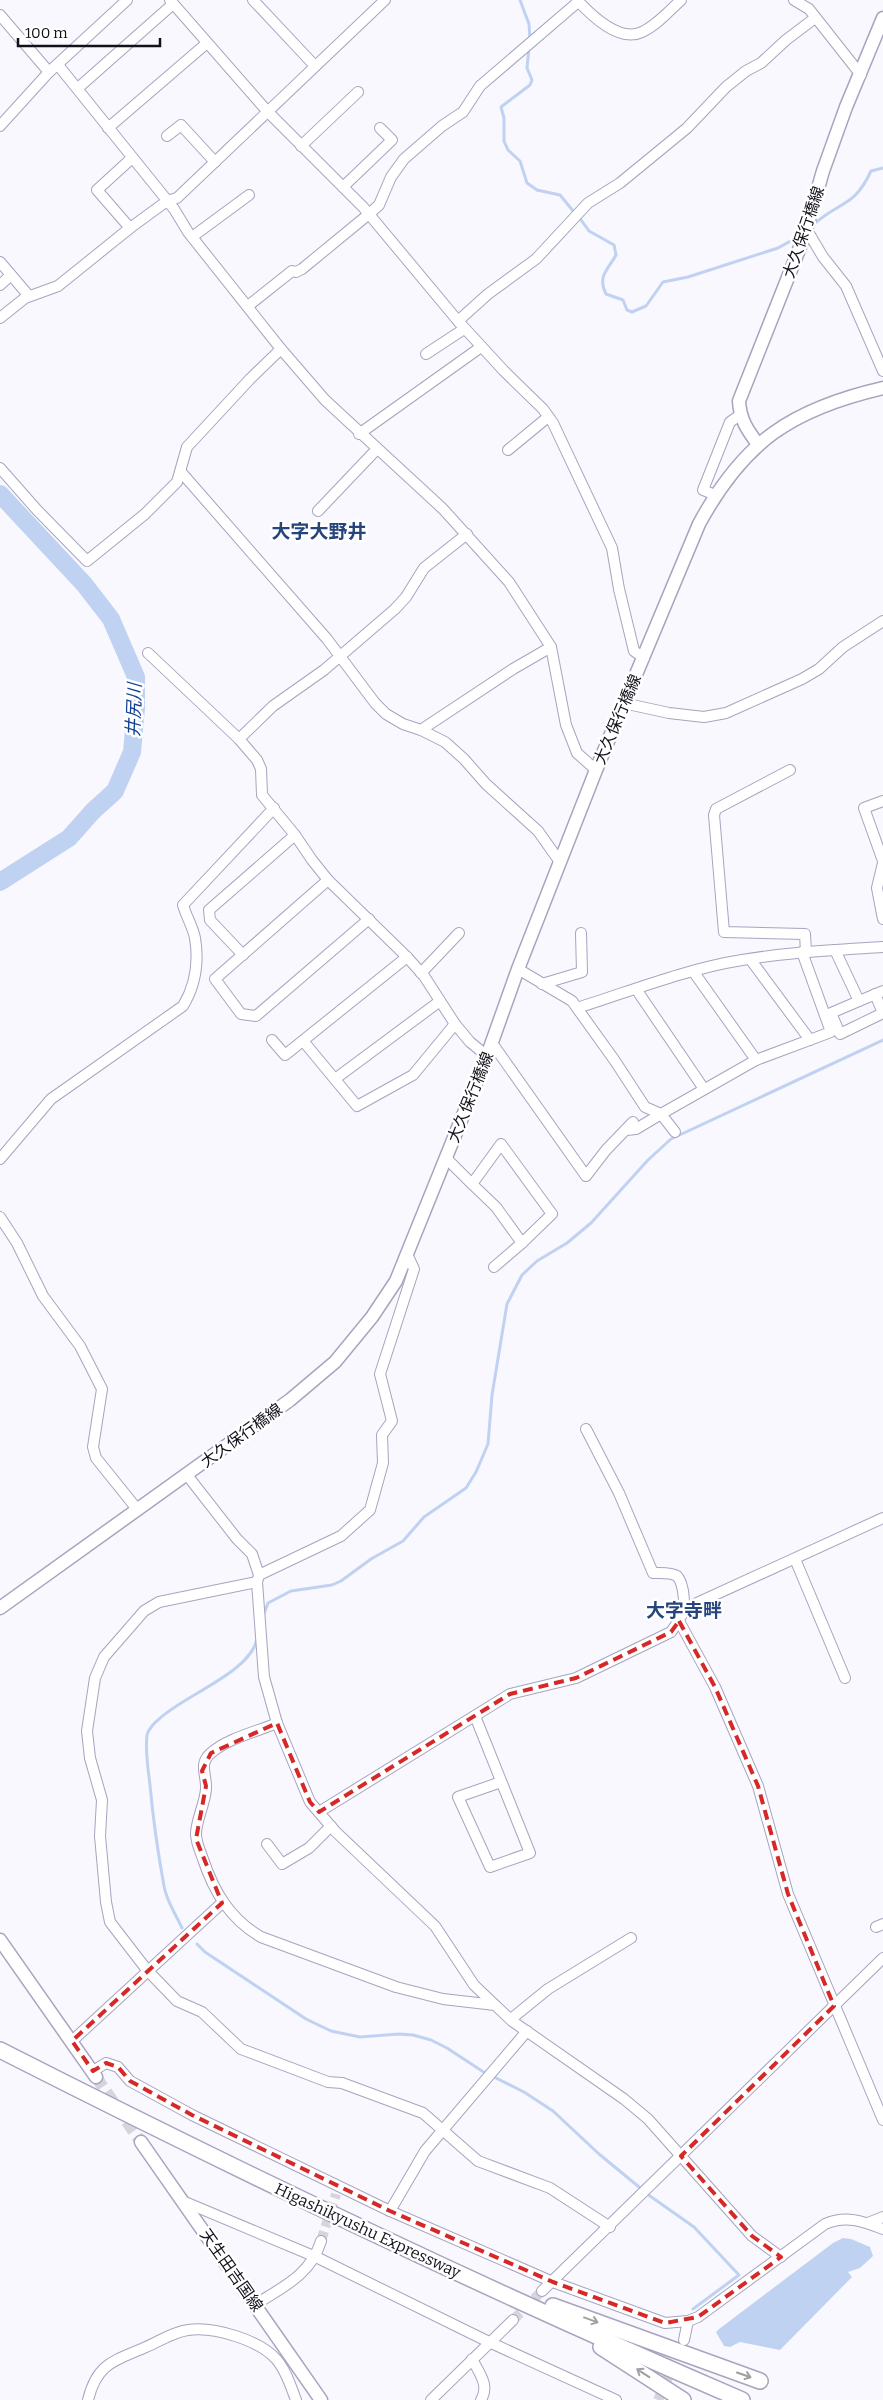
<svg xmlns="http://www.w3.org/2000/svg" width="883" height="2400" font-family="Bitter,'Noto Sans JP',serif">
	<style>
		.water { fill: #c0d2f1 }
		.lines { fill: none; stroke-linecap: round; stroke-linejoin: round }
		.stream { stroke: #c0d2f1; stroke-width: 3 }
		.river { stroke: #c0d2f1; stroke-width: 18 }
		.minor-tunnel { stroke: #d6d5dc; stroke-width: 10; stroke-dasharray: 10 5; stroke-linecap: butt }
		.major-tunnel { stroke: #d6d5dc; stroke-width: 12; stroke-dasharray: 12 6; stroke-linecap: butt }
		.minor-casing { stroke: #a7a4be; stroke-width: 12 }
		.major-casing { stroke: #a7a4be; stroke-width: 15 }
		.highway-casing { stroke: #a7a4be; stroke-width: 18 }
		.minor { stroke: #fff; stroke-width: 10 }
		.major { stroke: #fff; stroke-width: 12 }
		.highway { stroke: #fff; stroke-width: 15 }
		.oneway { stroke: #a0a0a3 }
		.marked { fill: none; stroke: #d62828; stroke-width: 4; stroke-dasharray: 10 6; stroke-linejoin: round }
		.labels { text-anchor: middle; stroke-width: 5; stroke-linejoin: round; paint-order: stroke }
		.street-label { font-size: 16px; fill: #12111a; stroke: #fff }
		.water-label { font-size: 18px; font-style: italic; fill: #104095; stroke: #fff }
		.quarter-label { font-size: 19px; font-weight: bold; fill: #26457c; stroke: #fff }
	</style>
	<rect width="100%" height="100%" fill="#f9f8fe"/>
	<polygon class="water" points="843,2238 851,2239 870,2247 873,2256 860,2268 848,2272 852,2277 780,2350 740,2342 730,2347 724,2346 716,2332 719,2329 833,2243"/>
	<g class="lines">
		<g class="stream">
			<polyline points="520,0 529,24 530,39"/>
			<polyline points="529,48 527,68 532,80 530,85 501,107 504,118 504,141 508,150 520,161 527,183 537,190 560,195 574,212"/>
			<path d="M 579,217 L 589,231 L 614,245 L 616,255 C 608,270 597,276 606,294 L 623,300 L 627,310 L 632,312 L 646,306 L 663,282 L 688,277 L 778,248 L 796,238"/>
			<path d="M 813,225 C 839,201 854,208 871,171 L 883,168"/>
			<polyline points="263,1617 268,1603 291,1591 332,1585 341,1581 371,1559 403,1541 424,1517 466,1488 476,1472 488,1444 492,1395 507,1304 522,1275 537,1261 567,1243 591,1223 648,1160 671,1139 883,1040"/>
			<path d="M 182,1928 C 176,1915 166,1900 164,1886 C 158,1853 153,1819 150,1785 C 148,1768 145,1751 147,1735 C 148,1730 154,1723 158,1720 C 182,1696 248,1674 257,1640"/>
			<polyline points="197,1944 205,1952 306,2019 331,2031 360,2037 399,2034 413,2035 431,2040 447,2048 482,2071 524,2092 553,2111 599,2154 650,2196 694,2227 739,2275 693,2309"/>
		</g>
		<polyline class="river" points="0,494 84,584 111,619 136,677 136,708 132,752 115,791 93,811 69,838 0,882"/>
		<g class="minor-tunnel">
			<polyline points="321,2241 336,2194"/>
			<polyline points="513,2320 542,2291"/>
			<polyline points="658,2400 681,2348"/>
		</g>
		<polyline class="major-tunnel" points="96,2077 141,2142"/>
		<defs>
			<g id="minor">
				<polyline points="170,0 267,111 363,207 458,321 504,371 543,409 553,423 612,548 619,589 634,651 644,658"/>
				<polyline points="253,0 315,66"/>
				<path d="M 577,0 C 591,15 619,43 642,32 C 657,25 669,11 681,0"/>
				<polyline points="794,0 809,9 861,75"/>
				<polyline points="0,15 49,72"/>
				<polyline points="58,65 174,209 188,232 281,349 325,400 443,509 509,582 551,647 566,725 577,753 596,770"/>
				<polyline points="78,88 173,4"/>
				<polyline points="0,126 49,72 127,0"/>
				<polyline points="108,128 207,43"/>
				<polyline points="167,136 181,125 215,162"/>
				<polyline points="301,146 358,92"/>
				<polyline points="343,187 392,140 380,128"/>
				<polyline points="130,228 97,190 132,158"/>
				<polyline points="192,237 249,195"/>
				<polyline points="804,237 810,235 823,257 846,286 883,371"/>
				<polyline points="0,262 29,296"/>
				<polyline points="0,285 11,275"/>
				<polyline points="248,306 292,271 296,272 302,269 369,214 379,205 391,177 404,159 442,126 463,112 480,86 578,2"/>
				<polyline points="0,318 25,298 58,286 130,228 167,201 177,198 385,0"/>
				<polyline points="458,321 488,294 536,259 588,203 620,183 687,128 726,87 746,71 761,63 786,40 815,18"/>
				<polyline points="426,354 464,329"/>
				<polyline points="359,434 481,347"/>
				<polyline points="508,450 548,417"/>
				<polyline points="0,468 37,510 87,561 145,514 177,482 187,447 250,379 281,349"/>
				<polyline points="181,472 327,639 375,703 386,714 403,724 421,730 513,669 551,647"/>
				<polyline points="715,495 703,490 730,422 740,415"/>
				<polyline points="318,511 376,450"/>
				<polyline points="148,653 239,739 257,760 261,769 262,795 295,835 312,860 328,880 407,957 424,976 455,1024 470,1042 487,1056"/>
				<polyline points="623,703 669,713 704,717 726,713 802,679 819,669 843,647 883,621"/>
				<polyline points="421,730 445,742 464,759 486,784 538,831 560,862"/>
				<polyline points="239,739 273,706 324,670 395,609 406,597 424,568 467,534"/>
				<polyline points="790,770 716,809 714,815 724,932 805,934 806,952"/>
				<polyline points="883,801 864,808 883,861"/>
				<polyline points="883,863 877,888 883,919"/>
				<polyline points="328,880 215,979 241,1014 256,1016 369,919"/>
				<polyline points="835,950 859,1001 883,991"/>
				<polyline points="243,955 210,920 209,910 295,835"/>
				<polyline points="750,959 810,1040"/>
				<polyline points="518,969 572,1001 615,1061 645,1107 661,1114 756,1060 831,1032 802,952"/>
				<polyline points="693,971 756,1060"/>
				<polyline points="421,973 459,933"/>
				<polyline points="542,984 582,972 581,933"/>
				<polyline points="636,989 704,1089"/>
				<polyline points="875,994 883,1013"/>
				<polyline points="859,1001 831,1013 840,1034 883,1013"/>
				<path d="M 577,1008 C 631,991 686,969 742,960 C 789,952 836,950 883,947"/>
				<polyline points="272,1040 285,1055 407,957"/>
				<polyline points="304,1042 357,1106 413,1075 455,1024"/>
				<polyline points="492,1043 586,1176 606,1150 633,1122"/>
				<polyline points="335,1079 440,1001"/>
				<polyline points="626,1130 636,1129 661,1114 675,1132"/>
				<polyline points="446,1158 472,1184 501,1144 552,1214 522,1243 496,1207 472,1184"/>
				<path d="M 0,1159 L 51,1099 L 183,1006 C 195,986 199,962 195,938 C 193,927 186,916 183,905 L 274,808"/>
				<polyline points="0,1217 17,1243 43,1296 80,1346 102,1389 93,1447 96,1458 137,1509"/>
				<polyline points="494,1267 522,1243"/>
				<polyline points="187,1475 237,1539 252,1554 259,1575 257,1582 264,1677 277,1723 310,1802 335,1831 435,1926 474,1985 495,2005 512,2021 624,2099 648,2119 752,2236 781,2257"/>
				<polyline points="795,1559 845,1678"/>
				<polyline points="259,1575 341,1536 370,1510 383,1463 382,1435 392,1421 380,1374 414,1269 407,1254"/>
				<polyline points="257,1582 159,1602 144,1611 104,1657 95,1678 87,1731 90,1758 102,1800 100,1836 106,1902 110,1922 147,1970 177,2001 202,2012 241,2049 328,2082 342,2083 423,2113 478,2161 550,2188 610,2227"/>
				<polyline points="686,1608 883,1518"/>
				<polyline points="679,1621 715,1687 758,1786 788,1894 883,2120"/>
				<polyline points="475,1716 530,1853 490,1867 458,1797 501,1782"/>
				<path d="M 277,1723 C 256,1732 228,1738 211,1753 C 198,1764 207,1775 206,1789 C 205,1804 196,1820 196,1834 C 196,1842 200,1851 203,1859 C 214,1892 230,1919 261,1937 L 396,1987 L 443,1999 L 495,2005"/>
				<path d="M 319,1812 L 510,1694 L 576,1678 L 671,1632 C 683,1615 686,1611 683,1591 C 682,1586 681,1580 677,1576 C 671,1572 660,1573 653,1573 L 619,1493 L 586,1429"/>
				<polyline points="267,1844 282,1864 309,1848 331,1826"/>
				<polyline points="876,1927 883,1924"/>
				<polyline points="511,2019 548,1989 631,1938"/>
				<polyline points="72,2041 222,1903"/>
				<path d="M 93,2071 L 106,2063 L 118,2067 L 130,2081 L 192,2115 L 390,2211 L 553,2282 L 665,2323 L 688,2321 L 698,2317 L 825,2224 C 846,2215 862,2221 883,2229"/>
				<polyline points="185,2202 316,2257 489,2342 616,2400"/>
				<polyline points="390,2211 425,2151 527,2031"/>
				<polyline points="868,2223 883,2217"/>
				<polyline points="542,2291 883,1958"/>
				<path d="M 256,2304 C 285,2286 311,2274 321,2241"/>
				<polyline points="684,2340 688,2321"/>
				<path d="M 472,2359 C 479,2373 490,2385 481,2400"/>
				<path d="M 88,2400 C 97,2363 114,2361 146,2347 C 160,2341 173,2332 188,2330 C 213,2326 259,2340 276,2359 C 286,2370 291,2387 296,2400"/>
				<polyline points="431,2400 513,2320"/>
			</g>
			<g id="major">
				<path d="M 758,444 C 747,430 740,419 739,401 L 804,237 L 823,171 L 846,107 L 883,18"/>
				<path d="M 0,1608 L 290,1400 L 335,1362 L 372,1317 L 396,1281 L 487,1056 L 518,969 L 596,770 L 699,524 C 744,441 792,409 883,388"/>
				<polyline points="0,1940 96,2077"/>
				<polyline points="141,2142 321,2400"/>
			</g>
			<g id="highway">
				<path d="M 0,2050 C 244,2174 491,2292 742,2400"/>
				<polyline points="553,2306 760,2381"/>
				<polyline points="601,2347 683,2400"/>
			</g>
		</defs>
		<use href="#minor" class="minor-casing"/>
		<use href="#major" class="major-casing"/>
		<use href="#highway" class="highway-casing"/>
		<use href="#minor" class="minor"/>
		<use href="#major" class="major"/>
		<use href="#highway" class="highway"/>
	</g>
	<defs><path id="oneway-shaft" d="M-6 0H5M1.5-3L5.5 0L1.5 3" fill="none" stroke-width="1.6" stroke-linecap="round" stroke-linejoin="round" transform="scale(1.25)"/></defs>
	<g class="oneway">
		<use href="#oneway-shaft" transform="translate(591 2320) rotate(20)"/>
		<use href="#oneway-shaft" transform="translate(643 2373) rotate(-147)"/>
		<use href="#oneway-shaft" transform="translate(744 2375) rotate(19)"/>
	</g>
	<path class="marked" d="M 679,1621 L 715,1687 L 758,1786 L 788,1894 L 834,2006 L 681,2156 L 752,2236 L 781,2257 L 698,2317 L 665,2323 L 553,2282 L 390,2211 L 192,2115 L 130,2081 L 118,2067 L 106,2063 L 93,2071 L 72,2041 L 222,1903 L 196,1839 L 206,1786 L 202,1771 L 211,1753 L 277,1723 L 310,1802 L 319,1812 L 510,1694 L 576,1678 L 671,1632 Z"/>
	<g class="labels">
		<g class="street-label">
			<text transform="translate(803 232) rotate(-71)" y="6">大久保行橋線</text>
			<text transform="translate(617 719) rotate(-67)" y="6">大久保行橋線</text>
			<text transform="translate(470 1097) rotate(-68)" y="6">大久保行橋線</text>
			<text transform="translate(241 1435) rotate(-36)" y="6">大久保行橋線</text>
			<text transform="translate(368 2230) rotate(25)" y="6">Higashikyushu Expressway</text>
			<text transform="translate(232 2270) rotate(55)" y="6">天生田吉国線</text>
		</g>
		<g class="water-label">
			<text transform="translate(134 710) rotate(-88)" y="6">井尻川</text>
		</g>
		<g class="quarter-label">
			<text x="319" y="538">大字大野井</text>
			<text x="684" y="1617">大字寺畔</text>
		</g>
	</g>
	<path d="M18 38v8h142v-8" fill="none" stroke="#12111a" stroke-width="2.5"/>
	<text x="25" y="38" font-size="15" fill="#12111a" stroke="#ffffff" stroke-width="4" paint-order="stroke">100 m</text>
</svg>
